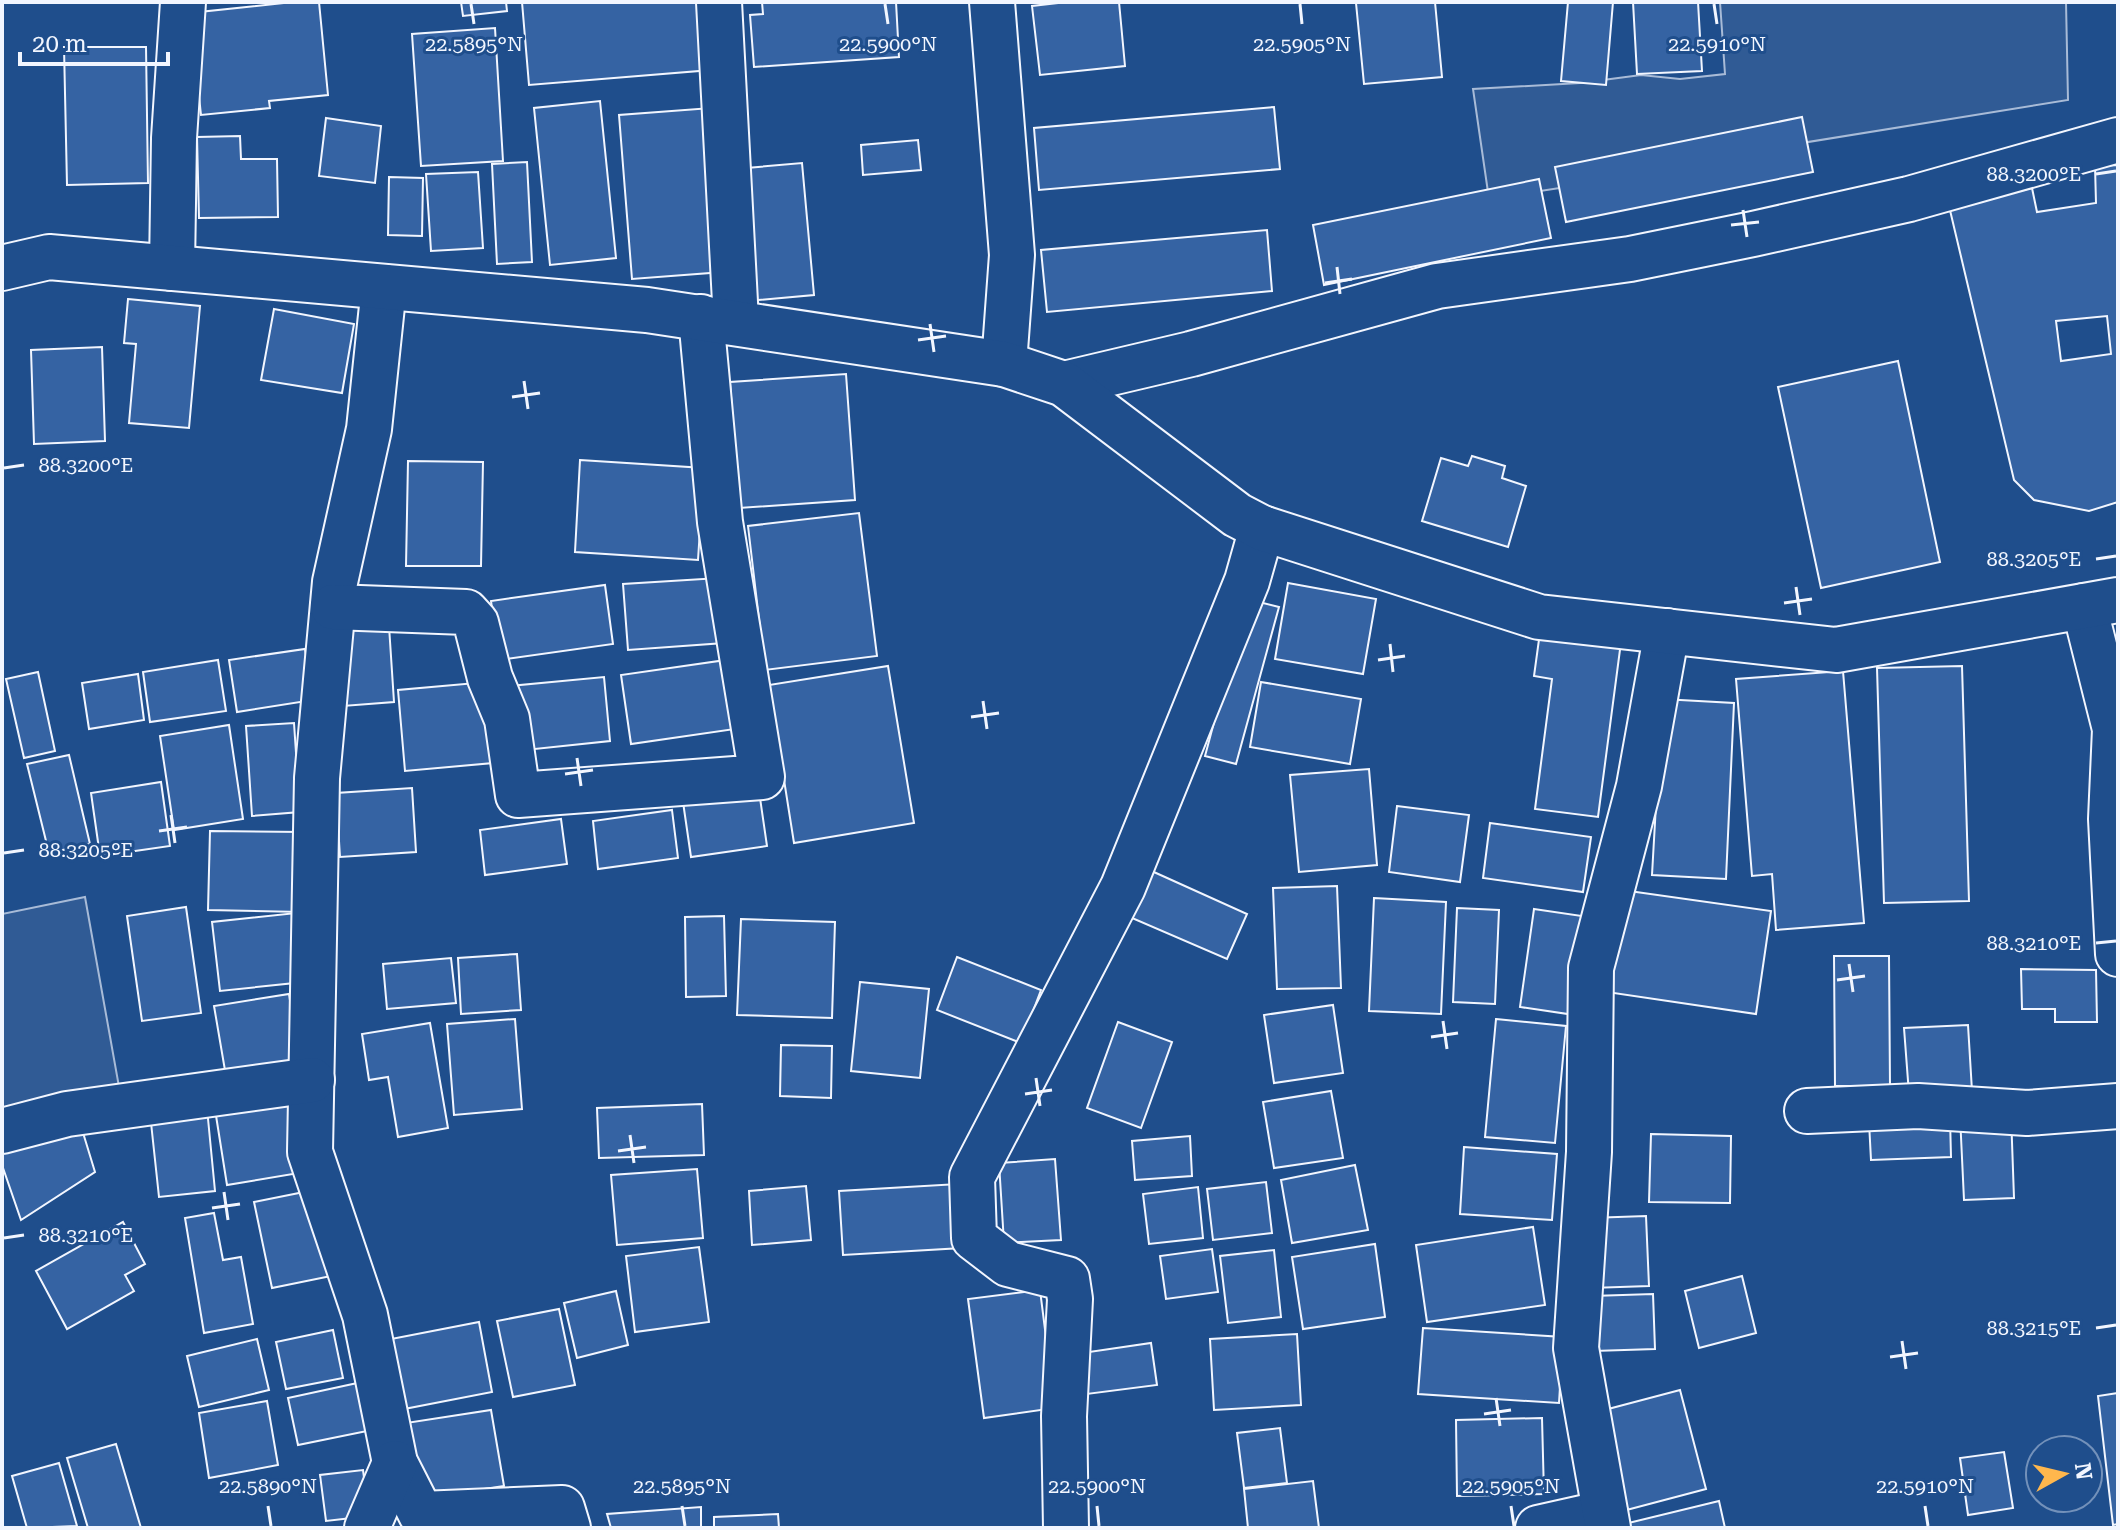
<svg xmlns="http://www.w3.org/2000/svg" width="2120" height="1530" font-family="'Roboto Serif',serif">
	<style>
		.built { fill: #305b95; stroke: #a8bbd7; stroke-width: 2 }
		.building { fill: #3563a3; stroke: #f2f6ff; stroke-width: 2; fill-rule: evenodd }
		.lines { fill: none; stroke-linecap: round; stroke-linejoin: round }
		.minor-casing { stroke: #f2f6ff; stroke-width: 48 }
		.major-casing { stroke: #f2f6ff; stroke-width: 48 }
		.minor { stroke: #1f4e8c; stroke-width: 44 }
		.major { stroke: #1f4e8c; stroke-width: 44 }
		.ticks { fill: none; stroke: #f2f6ff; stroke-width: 3 }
		.ticks-label { font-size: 20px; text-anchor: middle; fill: #f2f6ff; stroke: #1f4e8c; stroke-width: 6; stroke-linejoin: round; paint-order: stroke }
	</style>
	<rect width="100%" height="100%" fill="#1f4e8c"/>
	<g class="built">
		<polygon points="1720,2 2066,2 2068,100 1635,170 1592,183 1489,199 1473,89 1580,83 1641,75 1680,79 1725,74"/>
		<polygon points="85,897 121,1098 2,1124 2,914"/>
	</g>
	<g class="building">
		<polygon points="293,2 319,2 328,95 269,101 270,108 201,115 190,13"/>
		<polygon points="461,2 506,2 507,11 463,16"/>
		<polygon points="522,2 705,2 711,70 529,85"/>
		<polygon points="762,2 896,2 899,57 754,67 750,15 763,14"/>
		<polygon points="1067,2 1119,2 1125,66 1040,75 1032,6"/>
		<polygon points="1435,2 1442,77 1364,84 1356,3"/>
		<polygon points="1568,2 1613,2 1606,85 1561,81"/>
		<polygon points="1633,2 1698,2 1702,71 1637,74"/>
		<polygon points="495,28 503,161 421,166 412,34"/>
		<polygon points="64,47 146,47 148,183 67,185"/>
		<polygon points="600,101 616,258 550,265 534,108"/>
		<polygon points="1274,107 1280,169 1039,190 1034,128"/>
		<polygon points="711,108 723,272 632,279 619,115"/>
		<polygon points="1802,117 1813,172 1566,222 1555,167"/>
		<polygon points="326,118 381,126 375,183 319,176"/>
		<polygon points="240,136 241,159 277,159 278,217 199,218 197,137"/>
		<polygon points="918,140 921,170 863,175 861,145"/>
		<polygon points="527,162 532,262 497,264 492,164"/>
		<polygon points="802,163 814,295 747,301 735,169"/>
		<path d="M 2118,165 L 2118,502 L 2089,511 L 2034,500 L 2014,480 L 1949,206 L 2032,188 L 2037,212 L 2096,203 L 2095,166 ZM 2107,316 L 2111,354 L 2061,361 L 2056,321 Z"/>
		<polygon points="478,172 483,248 431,251 426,174"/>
		<polygon points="389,177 423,178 422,236 388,235"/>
		<polygon points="1539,179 1551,238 1324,285 1313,225"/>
		<polygon points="1267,230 1272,291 1047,312 1041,250"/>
		<polygon points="128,299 200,306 189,428 129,423 136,344 124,343"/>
		<polygon points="274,309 354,324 342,393 261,380"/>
		<polygon points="102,347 105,441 34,444 31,350"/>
		<polygon points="1898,361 1940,562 1821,588 1778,387"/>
		<polygon points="846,374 855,500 739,508 730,382"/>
		<polygon points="1472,456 1505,466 1502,478 1526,486 1508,547 1422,521 1441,458 1468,466"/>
		<polygon points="580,460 704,468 698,560 575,552"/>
		<polygon points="408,461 483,462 481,566 406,566"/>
		<polygon points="859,513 877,656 765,670 748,526"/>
		<polygon points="719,578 724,643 628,650 623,584"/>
		<polygon points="1288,583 1376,599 1363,674 1275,659"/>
		<polygon points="605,585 613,644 499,660 491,601"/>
		<polygon points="1247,599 1279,607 1236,764 1205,756"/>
		<polygon points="389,626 394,702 343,706 337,630"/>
		<polygon points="1540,632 1621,642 1598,817 1535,809 1552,679 1534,676"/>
		<polygon points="305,649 313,700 237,712 229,660"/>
		<polygon points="218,660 226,711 150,722 143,672"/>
		<polygon points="726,660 735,729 631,744 621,675"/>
		<polygon points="888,666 914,823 794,843 769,685"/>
		<polygon points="1962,666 1969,901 1884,903 1877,668"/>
		<polygon points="1843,671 1864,923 1776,930 1772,874 1752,876 1736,679"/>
		<polygon points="38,672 55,751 24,758 6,679"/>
		<polygon points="138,674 144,720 89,729 82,683"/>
		<polygon points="604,677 610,741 516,751 510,686"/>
		<polygon points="487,682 493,763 405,771 398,690"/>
		<polygon points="1261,682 1361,699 1350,764 1250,747"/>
		<polygon points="1662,699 1734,703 1726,879 1652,875"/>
		<polygon points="294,723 300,812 252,816 246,726"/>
		<polygon points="229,725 243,819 174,830 160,736"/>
		<polygon points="69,755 90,844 49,853 27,764"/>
		<polygon points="1369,769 1377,865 1299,872 1290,775"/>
		<polygon points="161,782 170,846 100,856 91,793"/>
		<polygon points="412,788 416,852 340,857 336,793"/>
		<polygon points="759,791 767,846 691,857 683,802"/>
		<polygon points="1397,806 1469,815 1460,882 1389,872"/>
		<polygon points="672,810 678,858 598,869 593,821"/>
		<polygon points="561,819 567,864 485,875 480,830"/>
		<polygon points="1490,823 1591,837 1583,892 1483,878"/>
		<polygon points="210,831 303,832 301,912 208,910"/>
		<polygon points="1145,868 1247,914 1227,959 1125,915"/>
		<polygon points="1337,886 1341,988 1277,989 1273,888"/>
		<polygon points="1615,889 1771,911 1756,1014 1600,991"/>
		<polygon points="1374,898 1446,902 1441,1014 1369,1011"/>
		<polygon points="186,907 201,1013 142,1021 127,916"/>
		<polygon points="1457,908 1499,910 1495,1004 1453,1002"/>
		<polygon points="1534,909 1582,916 1568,1014 1520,1007"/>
		<polygon points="296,913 304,982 220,991 212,922"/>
		<polygon points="724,916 726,996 686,997 685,917"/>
		<polygon points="741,919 835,922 832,1018 737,1015"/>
		<polygon points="517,954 521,1010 461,1014 458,958"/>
		<polygon points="1834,956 1889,956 1890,1086 1835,1086"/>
		<polygon points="957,957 1041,990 1021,1043 937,1010"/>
		<polygon points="451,958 456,1003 387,1009 383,964"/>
		<polygon points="2021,969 2096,970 2097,1022 2055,1022 2055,1009 2022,1009"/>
		<polygon points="860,982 929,989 920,1078 851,1071"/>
		<polygon points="289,994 302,1077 228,1088 214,1006"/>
		<polygon points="1333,1005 1343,1073 1274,1083 1264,1015"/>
		<polygon points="515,1019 522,1109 454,1115 447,1024"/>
		<polygon points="1496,1019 1566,1026 1555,1143 1485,1137"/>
		<polygon points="1118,1022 1172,1042 1141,1128 1087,1108"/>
		<polygon points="430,1023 448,1128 398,1137 388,1077 369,1080 362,1034"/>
		<polygon points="1968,1025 1972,1091 1909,1094 1904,1028"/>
		<polygon points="781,1045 832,1046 831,1098 780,1096"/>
		<polygon points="292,1090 305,1172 227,1185 214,1103"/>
		<polygon points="1331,1091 1343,1158 1274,1168 1263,1102"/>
		<polygon points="206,1098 215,1191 159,1197 149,1104"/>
		<polygon points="702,1104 704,1155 599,1158 597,1108"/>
		<polygon points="77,1113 95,1172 21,1220 2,1165 2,1135"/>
		<polygon points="2011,1114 2014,1198 1964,1200 1960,1116"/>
		<polygon points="1950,1118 1951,1157 1871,1160 1869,1122"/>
		<polygon points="1651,1134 1731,1136 1730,1203 1649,1202"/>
		<polygon points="1190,1136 1192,1176 1135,1180 1132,1141"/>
		<polygon points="1464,1147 1557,1154 1552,1220 1460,1214"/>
		<polygon points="1055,1159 1061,1240 1004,1243 999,1163"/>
		<polygon points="1355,1165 1368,1230 1292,1243 1281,1180"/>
		<polygon points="697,1169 703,1238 617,1245 611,1175"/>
		<polygon points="1266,1182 1272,1233 1213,1240 1207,1189"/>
		<polygon points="958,1184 962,1248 843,1255 839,1191"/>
		<polygon points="806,1186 811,1240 752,1245 749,1191"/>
		<polygon points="1198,1187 1203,1238 1149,1244 1143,1194"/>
		<polygon points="319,1189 336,1275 272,1288 254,1202"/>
		<polygon points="214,1213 223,1260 241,1257 253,1324 204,1333 185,1218"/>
		<polygon points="1646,1216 1649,1286 1591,1288 1589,1218"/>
		<polygon points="123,1222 145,1264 125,1275 134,1291 67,1329 36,1271"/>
		<polygon points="1533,1227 1545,1305 1427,1322 1416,1245"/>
		<polygon points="1375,1244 1385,1317 1303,1329 1292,1257"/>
		<polygon points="699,1247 709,1322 635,1332 626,1256"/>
		<polygon points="1212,1249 1218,1292 1166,1299 1160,1256"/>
		<polygon points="1274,1250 1281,1317 1228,1323 1220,1256"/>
		<polygon points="1742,1276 1756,1333 1699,1348 1685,1291"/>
		<polygon points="1040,1290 1055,1408 984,1418 968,1299"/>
		<polygon points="616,1291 628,1345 577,1358 564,1303"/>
		<polygon points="1653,1294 1655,1349 1594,1351 1592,1296"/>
		<polygon points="559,1309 575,1385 513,1397 497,1321"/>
		<polygon points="479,1322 492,1392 399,1410 386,1340"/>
		<polygon points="1423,1328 1563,1337 1559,1403 1418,1394"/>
		<polygon points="333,1330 343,1378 286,1389 276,1342"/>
		<polygon points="1297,1334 1301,1405 1214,1410 1210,1339"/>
		<polygon points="257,1339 269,1390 199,1407 187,1356"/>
		<polygon points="1151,1343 1157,1385 1087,1394 1082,1353"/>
		<polygon points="362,1382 372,1430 298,1445 288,1398"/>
		<polygon points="1680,1390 1706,1489 1619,1512 1593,1413"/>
		<polygon points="2118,1393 2118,1524 2113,1525 2098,1396"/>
		<polygon points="267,1401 278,1465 209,1478 199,1413"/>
		<polygon points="491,1410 504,1486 418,1499 406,1423"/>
		<polygon points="1542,1418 1544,1494 1457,1496 1456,1420"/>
		<polygon points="1280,1428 1287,1483 1244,1488 1237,1433"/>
		<polygon points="116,1444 141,1528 88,1528 67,1458"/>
		<polygon points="2004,1452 2013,1508 1968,1515 1960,1458"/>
		<polygon points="59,1463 77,1526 27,1528 12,1476"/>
		<polygon points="363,1470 369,1516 326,1521 320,1475"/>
		<polygon points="1313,1481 1319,1528 1248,1528 1244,1489"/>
		<polygon points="1719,1501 1725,1528 1613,1528 1612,1527"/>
		<polygon points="701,1507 701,1528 611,1528 607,1514"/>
		<polygon points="778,1514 779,1528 714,1528 714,1517"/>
	</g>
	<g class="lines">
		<defs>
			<g id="minor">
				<polyline points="719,2 736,321"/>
				<polyline points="992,2 1012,255 1004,364"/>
				<polyline points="172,268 174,138 183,2"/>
				<polyline points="384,287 369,429 335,582 317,778 310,1152 365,1315 395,1463 421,1514 562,1508 568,1528"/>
				<polyline points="1064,384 1191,354 1437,286 1630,259 1753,234 1909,199 2118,140"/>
				<polyline points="2084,606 2115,729 2111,819 2118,954"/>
				<polyline points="333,607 466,612 476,623 490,678 507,719 518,795 762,777 720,522 701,317"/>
				<polyline points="1807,1111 1918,1106 2027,1113 2118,1106"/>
				<polyline points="2,1131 67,1114 312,1080"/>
				<polyline points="367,1528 395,1463"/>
				<polyline points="1066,1528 1064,1416 1070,1299 1067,1279 1008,1264 974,1238 972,1177 1123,887 1247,581 1262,528"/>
				<polyline points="1538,1528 1605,1513"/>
				<polyline points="1608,1528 1576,1348 1589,1152 1591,968 1639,786 1667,631"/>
			</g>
			<polyline id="major" points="2,268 49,257 647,310 1004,364 1064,384 1237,515 1262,528 1539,617 1836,650 2118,600"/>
		</defs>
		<use href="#minor" class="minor-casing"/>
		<use href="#major" class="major-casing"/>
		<use href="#minor" class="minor"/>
		<use href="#major" class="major"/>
	</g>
	<path class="ticks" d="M 471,4 L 474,24M 885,4 L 888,24M 1300,4 L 1302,24M 1714,4 L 1717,24M 2096,174 L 2116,171M 1743,210 L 1747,237M 1731,225 L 1759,222M 1337,267 L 1340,294M 1325,283 L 1352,279M 930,324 L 934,352M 918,340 L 946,336M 524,381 L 528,409M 512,397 L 540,393M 4,468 L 24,465M 2096,559 L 2116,556M 1796,587 L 1800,615M 1784,603 L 1812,599M 1390,644 L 1393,672M 1378,660 L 1405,656M 983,701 L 987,729M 971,717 L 999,713M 577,758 L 581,786M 565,774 L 593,770M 171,815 L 175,843M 159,831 L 187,827M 4,853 L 24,850M 2096,943 L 2116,941M 1849,964 L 1853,992M 1837,980 L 1865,976M 1443,1021 L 1447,1049M 1431,1037 L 1458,1033M 1036,1078 L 1040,1106M 1025,1094 L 1052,1090M 630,1135 L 634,1163M 618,1151 L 646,1147M 224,1192 L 228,1220M 212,1208 L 240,1204M 4,1238 L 24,1235M 2096,1328 L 2116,1325M 1902,1341 L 1906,1369M 1890,1357 L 1918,1353M 1496,1398 L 1500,1426M 1484,1414 L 1511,1410M 268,1506 L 271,1526M 682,1506 L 685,1526M 1097,1506 L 1099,1526M 1511,1506 L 1514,1526M 1925,1506 L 1928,1526"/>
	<g class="ticks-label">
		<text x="474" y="51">22.5895°N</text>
		<text x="888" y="51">22.5900°N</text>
		<text x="1302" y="51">22.5905°N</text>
		<text x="1717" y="51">22.5910°N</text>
		<text x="2034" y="181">88.3200°E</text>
		<text x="86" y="472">88.3200°E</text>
		<text x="2034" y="566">88.3205°E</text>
		<text x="86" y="857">88.3205°E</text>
		<text x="2034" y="950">88.3210°E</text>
		<text x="86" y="1242">88.3210°E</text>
		<text x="2034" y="1335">88.3215°E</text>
		<text x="268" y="1493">22.5890°N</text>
		<text x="682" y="1493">22.5895°N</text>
		<text x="1097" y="1493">22.5900°N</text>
		<text x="1511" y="1493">22.5905°N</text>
		<text x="1925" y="1493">22.5910°N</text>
	</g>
	<rect width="2120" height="1530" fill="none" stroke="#f2f6ff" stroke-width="8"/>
	<g transform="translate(2064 1474) rotate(82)"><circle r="38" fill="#1f4e8c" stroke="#7391ba" stroke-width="2"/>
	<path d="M0-6L14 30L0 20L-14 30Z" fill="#ffb74d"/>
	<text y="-12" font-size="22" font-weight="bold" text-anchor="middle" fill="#f2f6ff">N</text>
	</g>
	<path d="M20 52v12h148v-12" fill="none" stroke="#f2f6ff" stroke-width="4"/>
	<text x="32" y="52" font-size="24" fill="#f2f6ff" stroke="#1f4e8c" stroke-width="6" paint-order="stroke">20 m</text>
</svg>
